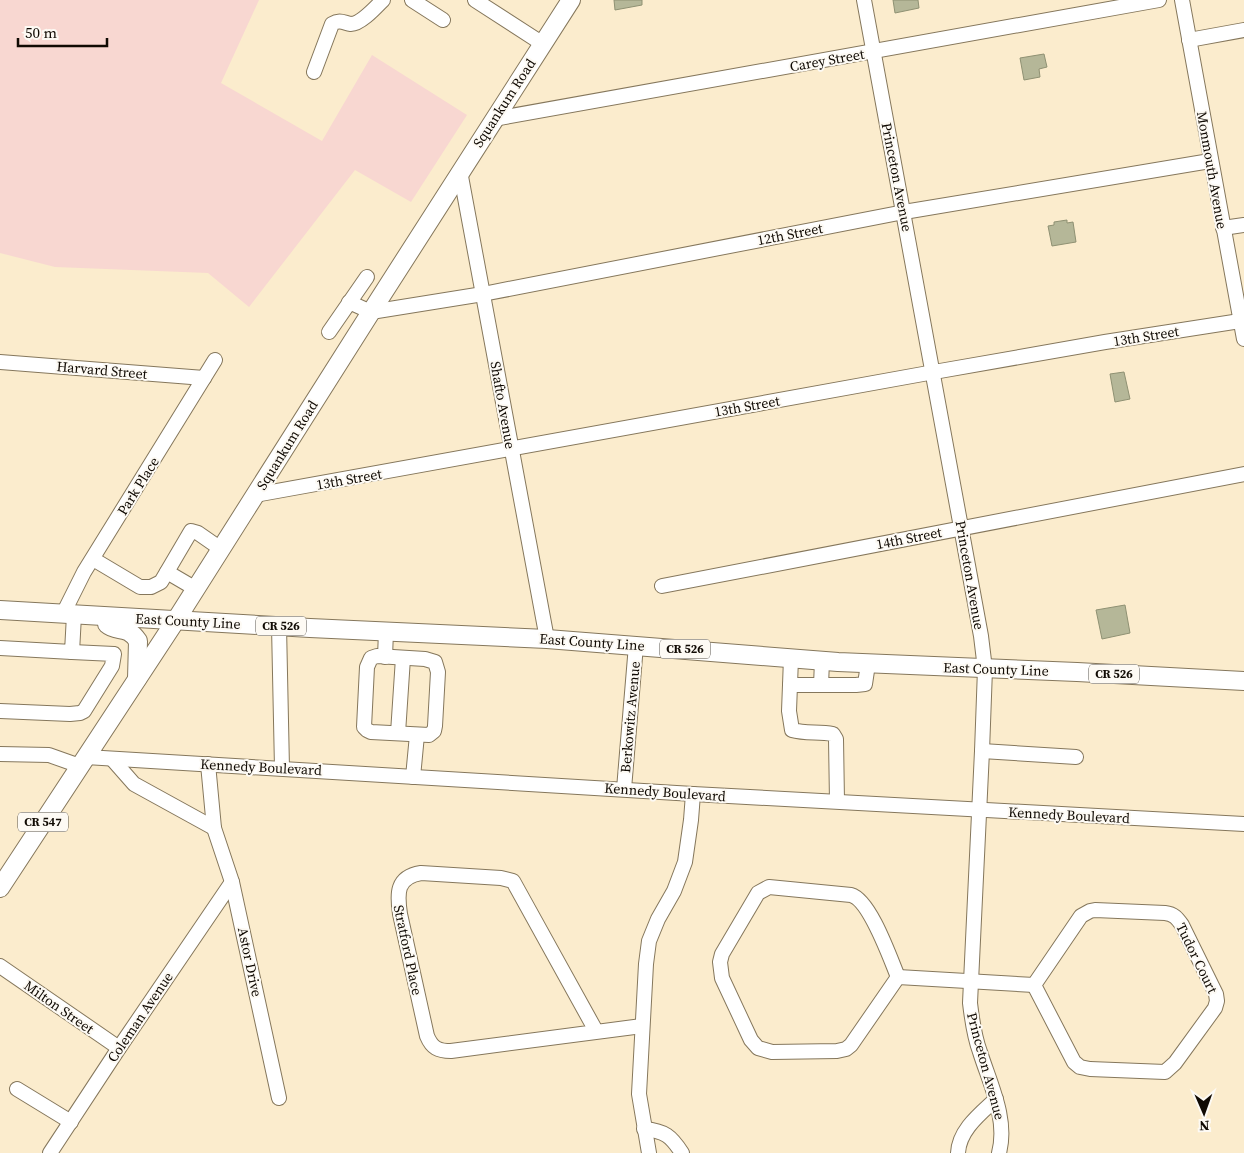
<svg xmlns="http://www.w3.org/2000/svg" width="1244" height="1153" font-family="'Source Serif 4',serif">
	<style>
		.green { fill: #f8d7d1 }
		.building { fill: #b5b798; stroke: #8f9173 }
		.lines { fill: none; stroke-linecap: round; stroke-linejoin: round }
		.minor-casing { stroke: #85775c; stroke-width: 16 }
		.major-casing { stroke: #85775c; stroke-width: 20 }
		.minor { stroke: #fff; stroke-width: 14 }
		.major { stroke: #fff; stroke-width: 18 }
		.labels { text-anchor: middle; stroke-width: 4; stroke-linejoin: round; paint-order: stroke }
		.shield { fill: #fdfaf4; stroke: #57524b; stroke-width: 1 }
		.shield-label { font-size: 12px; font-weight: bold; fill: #100a03 }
		.street-label { font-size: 14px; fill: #100a03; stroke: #fdfaf4 }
	</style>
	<rect width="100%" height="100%" fill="#fbeccd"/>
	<polygon class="green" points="0,0 259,0 221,83 322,141 372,55 467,115 411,202 355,170 249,307 208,273 55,267 0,253"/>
	<g class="building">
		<polygon points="614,0 642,0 642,5 615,10"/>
		<polygon points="893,0 918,0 919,8 895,13"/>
		<polygon points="1044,54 1047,67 1039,69 1040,77 1024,80 1020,58"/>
		<polygon points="1067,220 1067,223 1073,222 1076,242 1052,246 1048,226 1054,225 1054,222"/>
		<polygon points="1124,372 1130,399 1115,402 1110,374"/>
		<polygon points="1125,605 1130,633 1102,639 1096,610"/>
	</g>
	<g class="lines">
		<defs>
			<g id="minor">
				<polyline points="412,0 443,20"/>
				<polyline points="475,0 543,44"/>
				<path d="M 864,0 L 981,636 L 985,669 L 982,751 L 970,1003 C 972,1020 974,1036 980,1052 C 990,1084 1008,1119 999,1153"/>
				<polyline points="1182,0 1244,339"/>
				<polyline points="1189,40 1244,30"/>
				<path d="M 314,72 L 332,24 C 340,19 344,23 351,24 C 361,24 377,6 383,0"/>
				<polyline points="494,119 1159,0"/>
				<polyline points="460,171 547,639"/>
				<polyline points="1223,228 1244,225"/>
				<polyline points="349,302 371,312 483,294 904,212 1210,161"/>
				<polyline points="329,332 367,277"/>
				<polyline points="0,362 204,378"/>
				<polyline points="255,495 934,372 1105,342 1240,321"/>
				<polyline points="93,559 140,587 151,587 161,582 191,531 198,533 221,549"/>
				<polyline points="167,572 196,589"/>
				<polyline points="662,586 1244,474"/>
				<polyline points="63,614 84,572 215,360"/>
				<polyline points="279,626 282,768"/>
				<polyline points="0,648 72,652 74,615"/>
				<polygon points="377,656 425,659 435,662 438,672 435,726 434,731 429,735 371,732 367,730 364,727 367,667 371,658"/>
				<polyline points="385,657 386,631"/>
				<polyline points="790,685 791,658"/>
				<polyline points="821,685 822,661"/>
				<polyline points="0,711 70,714 80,713 84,711 112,666 114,654 72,652"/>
				<polyline points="398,733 403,658"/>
				<polyline points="982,751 1076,757"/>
				<polyline points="0,754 49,755 80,766"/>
				<polyline points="86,757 693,794 1244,824"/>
				<polyline points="112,759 134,784 214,828"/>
				<polyline points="208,764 214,828 232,882 279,1098"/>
				<polyline points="413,777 417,735"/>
				<polyline points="624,789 636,645"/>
				<path d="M 837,801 L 836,739 L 833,734 C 819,731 806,734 792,730 L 789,711 L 790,685 L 856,685 L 865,684 L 868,664"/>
				<path d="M 769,887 L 851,895 C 870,900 890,958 898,977 L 851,1045 L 846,1049 L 837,1051 L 772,1052 L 758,1048 L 751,1040 L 722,978 L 720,962 L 722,954 L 758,893 Z"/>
				<path d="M 1095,910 L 1165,913 C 1174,914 1177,918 1182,925 L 1216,994 L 1217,1001 L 1215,1008 L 1175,1063 L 1165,1072 L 1090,1069 L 1080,1067 L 1074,1062 L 1034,985 L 1081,916 L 1090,911 Z"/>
				<polyline points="0,966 119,1048"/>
				<polyline points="898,977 1034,985"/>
				<path d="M 596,1031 L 513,881 L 501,878 L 421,873 C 396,877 397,894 400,914 L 427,1036 C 432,1048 438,1051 451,1051 L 642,1026"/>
				<polyline points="17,1089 71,1122"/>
				<path d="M 644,1129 C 665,1131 671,1136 682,1153"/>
				<polyline points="50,1153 119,1048 232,882"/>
				<polyline points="649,1153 639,1094 646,964 649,941 658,919 674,891 685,862 691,820 693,794"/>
				<path d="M 958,1153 C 959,1130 980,1114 996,1099"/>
			</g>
			<g id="major">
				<polyline points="0,610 310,628 547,639 838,662 1077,672 1244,681"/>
				<path d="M 107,624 C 117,633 127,624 138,641 L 137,679"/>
				<polyline points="0,888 176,620 371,312 571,0"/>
			</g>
		</defs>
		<use href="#minor" class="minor-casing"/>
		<use href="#major" class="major-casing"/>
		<use href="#minor" class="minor"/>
		<use href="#major" class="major"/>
	</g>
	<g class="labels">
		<g class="shield">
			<rect x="256" y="616.5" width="50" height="19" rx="4"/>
			<rect x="660" y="639.5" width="50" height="19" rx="4"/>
			<rect x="1089" y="664.5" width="50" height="19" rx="4"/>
			<rect x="18" y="812.5" width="50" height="19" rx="4"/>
		</g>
		<g class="shield-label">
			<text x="281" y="630">CR 526</text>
			<text x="685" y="653">CR 526</text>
			<text x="1114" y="678">CR 526</text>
			<text x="43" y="826">CR 547</text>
		</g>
		<g class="street-label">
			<text transform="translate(827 60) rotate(-10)" y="5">Carey Street</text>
			<text transform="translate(504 103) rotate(-57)" y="5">Squankum Road</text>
			<text transform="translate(1212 170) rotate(80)" y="5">Monmouth Avenue</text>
			<text transform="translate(897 177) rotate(79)" y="5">Princeton Avenue</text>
			<text transform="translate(790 234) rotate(-11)" y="5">12th Street</text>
			<text transform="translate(1146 336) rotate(-9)" y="5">13th Street</text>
			<text transform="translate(102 370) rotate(5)" y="5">Harvard Street</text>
			<text transform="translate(503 405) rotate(80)" y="5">Shafto Avenue</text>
			<text transform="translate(747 406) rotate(-10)" y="5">13th Street</text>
			<text transform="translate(287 445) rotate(-58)" y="5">Squankum Road</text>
			<text transform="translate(349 479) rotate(-10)" y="5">13th Street</text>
			<text transform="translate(138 486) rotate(-58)" y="5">Park Place</text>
			<text transform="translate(909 538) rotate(-11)" y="5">14th Street</text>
			<text transform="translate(970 575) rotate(80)" y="5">Princeton Avenue</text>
			<text transform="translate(188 621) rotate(3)" y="5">East County Line</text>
			<text transform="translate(592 642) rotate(4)" y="5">East County Line</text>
			<text transform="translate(996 669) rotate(2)" y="5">East County Line</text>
			<text transform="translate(630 717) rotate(-85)" y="5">Berkowitz Avenue</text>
			<text transform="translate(261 767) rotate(3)" y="5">Kennedy Boulevard</text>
			<text transform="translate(665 792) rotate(4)" y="5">Kennedy Boulevard</text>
			<text transform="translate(1069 815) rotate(3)" y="5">Kennedy Boulevard</text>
			<text transform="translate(408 950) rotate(78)" y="5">Stratford Place</text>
			<text transform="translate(1197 958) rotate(64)" y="5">Tudor Court</text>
			<text transform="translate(250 962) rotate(78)" y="5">Astor Drive</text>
			<text transform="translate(59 1007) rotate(35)" y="5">Milton Street</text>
			<text transform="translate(140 1017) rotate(-56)" y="5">Coleman Avenue</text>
			<text transform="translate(986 1066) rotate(75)" y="5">Princeton Avenue</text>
		</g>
	</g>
	<g transform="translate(1204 1113) rotate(178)" stroke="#fdfaf4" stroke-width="4" paint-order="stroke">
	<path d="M0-4L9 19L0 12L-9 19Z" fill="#100a03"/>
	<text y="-8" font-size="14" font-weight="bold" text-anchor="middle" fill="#100a03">N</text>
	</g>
	<path d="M18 38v8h89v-8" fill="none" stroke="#100a03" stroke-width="2.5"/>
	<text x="25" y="38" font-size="15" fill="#100a03" stroke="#fdfaf4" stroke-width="4" paint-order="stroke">50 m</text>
</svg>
